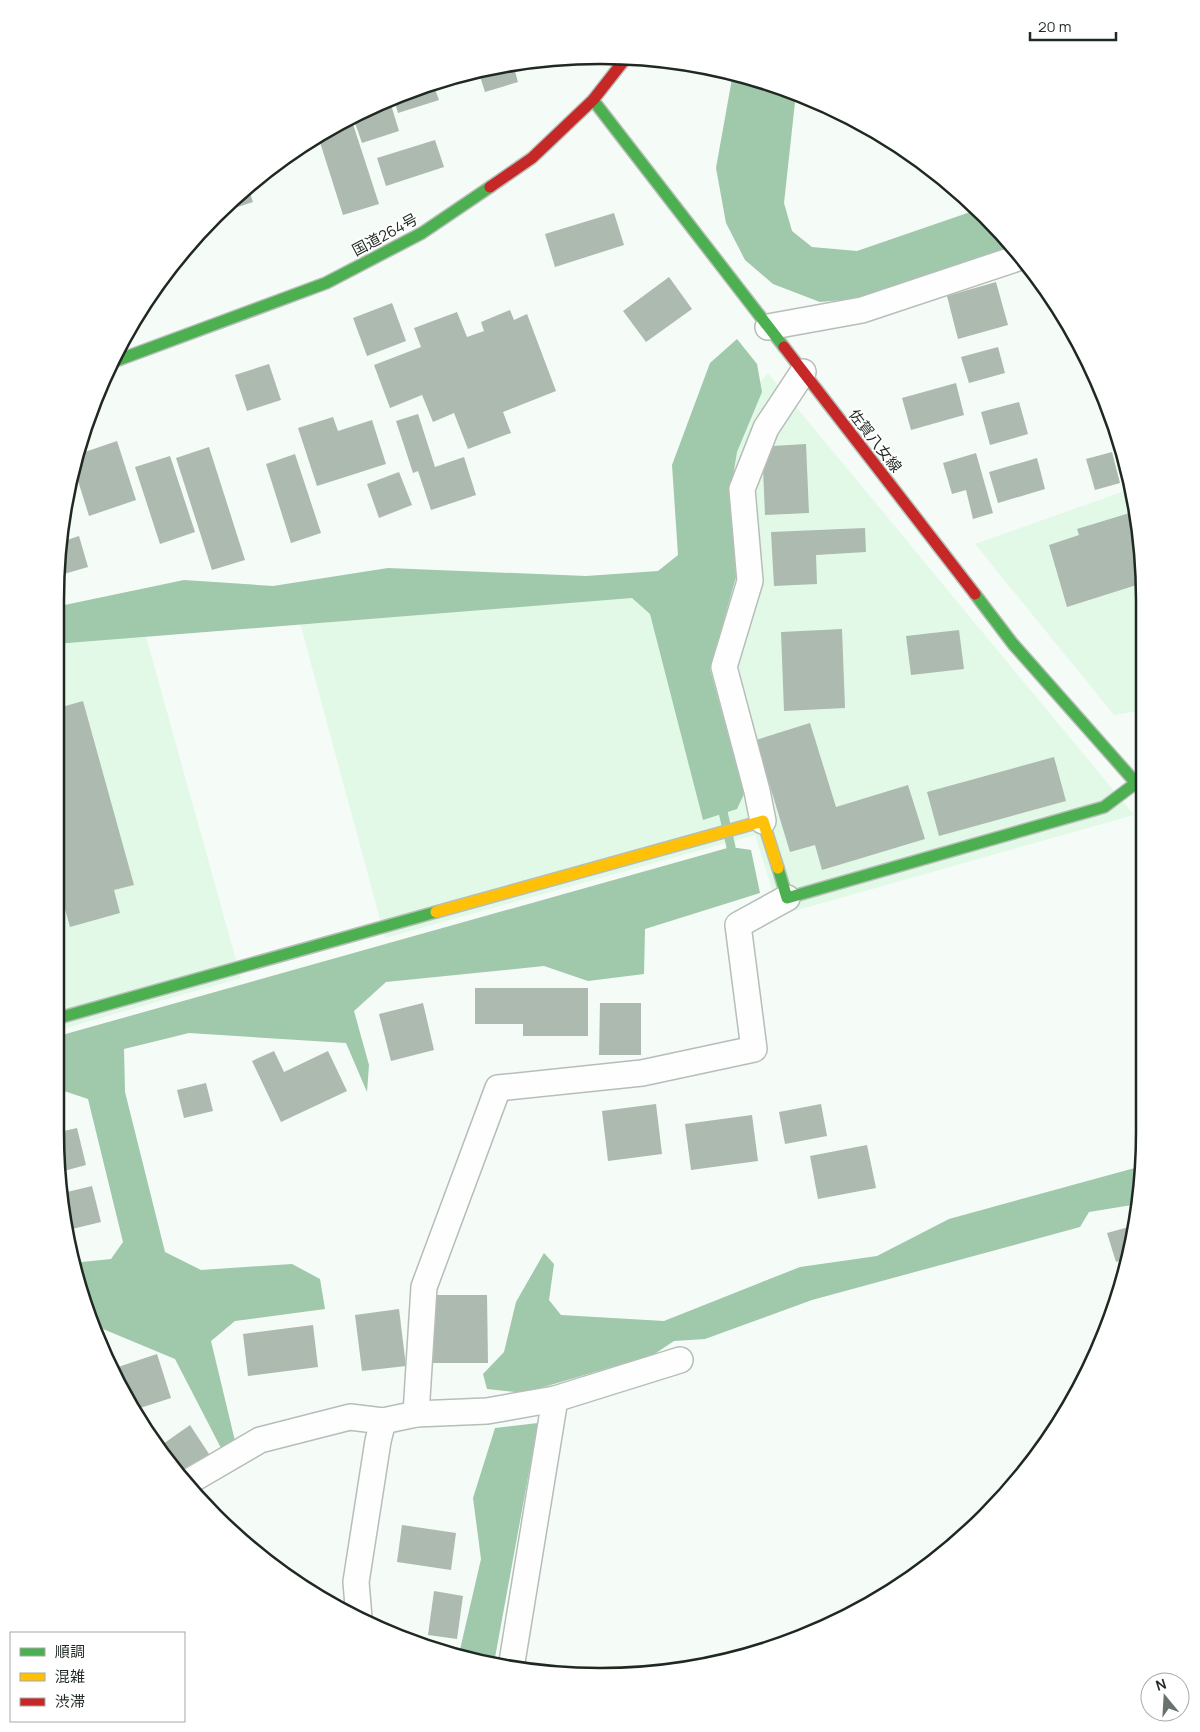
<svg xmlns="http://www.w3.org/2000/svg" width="1200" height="1732" font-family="Manrope,'Noto Sans JP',sans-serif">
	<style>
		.built { fill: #e3f9e8 }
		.water { fill: #a0c8aa }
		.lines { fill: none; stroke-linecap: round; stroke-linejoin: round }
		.stream { stroke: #a0c8aa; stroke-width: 9 }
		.building { fill: #acbab0 }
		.street-casing { stroke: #b6beb8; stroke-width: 28 }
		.fast-casing { stroke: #b6beb8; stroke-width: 14 }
		.slow-casing { stroke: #b6beb8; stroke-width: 14 }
		.jam-casing { stroke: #b6beb8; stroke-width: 14 }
		.street { stroke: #fefefe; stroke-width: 25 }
		.fast { stroke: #4caf50; stroke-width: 11 }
		.slow { stroke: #ffc107; stroke-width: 11 }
		.jam { stroke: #c62828; stroke-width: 11 }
		.labels { text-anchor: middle; stroke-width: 4; stroke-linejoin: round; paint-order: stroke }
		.street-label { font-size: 15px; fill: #1f2921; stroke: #fff }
		.rim { fill: none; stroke: #1f2921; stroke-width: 2.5 }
	</style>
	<rect width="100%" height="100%" fill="#f5fbf6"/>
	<g class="built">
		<polygon points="768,373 1134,815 780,915 755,835 385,938 297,612 701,581 697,452"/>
		<polygon points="1133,488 1135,494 1145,600 1145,710 1114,715 975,544"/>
		<polygon points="142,622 241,978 55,1031 55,632"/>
	</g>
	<g class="water">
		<polygon points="733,73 796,93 784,203 792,231 812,247 857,251 979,209 986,215 1013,248 864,298 820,302 773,284 745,260 726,223 716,168"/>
		<polygon points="737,339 757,364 762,392 737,452 730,494 736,577 710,669 744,794 737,809 703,820 650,614 632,598 55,644 55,607 184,580 273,586 388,568 586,576 658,571 678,555 672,465 710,363"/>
		<polygon points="731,847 751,850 760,893 645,929 644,974 588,981 544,966 386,982 354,1011 369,1065 367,1092 346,1043 189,1033 124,1049 125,1092 165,1252 201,1270 292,1264 320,1279 325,1309 235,1321 211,1341 235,1441 222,1450 175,1359 91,1324 74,1273 72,1263 111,1259 123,1242 88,1099 55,1088 55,1037"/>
		<polygon points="1142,1166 1138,1204 1089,1212 1080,1227 812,1300 705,1339 674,1341 653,1355 523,1393 487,1389 483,1374 504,1352 516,1302 544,1253 554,1264 549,1300 561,1315 664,1321 800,1267 877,1256 949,1219"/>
		<polygon points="538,1423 494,1663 459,1654 481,1559 473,1498 495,1428"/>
	</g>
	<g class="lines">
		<polyline class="stream" points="721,803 731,847 731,858"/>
	</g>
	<g class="building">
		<polygon points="513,64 518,82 485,92 478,70 494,65"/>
		<polygon points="433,84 439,100 398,113 393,96"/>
		<polygon points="389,98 399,131 362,143 353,117"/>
		<polygon points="351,118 379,204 343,215 318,136"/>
		<polygon points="435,140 444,167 386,186 377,158"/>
		<polygon points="248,187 253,202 216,214"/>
		<polygon points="614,213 624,245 555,267 545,234"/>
		<polygon points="669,277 692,309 646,342 623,311"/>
		<polygon points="996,282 1008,325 958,339 947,296"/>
		<polygon points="392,303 406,341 367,356 353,318"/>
		<polygon points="510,310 514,320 527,314 556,391 503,412 511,433 468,449 454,413 433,422 422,395 390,408 374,365 421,347 414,328 457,312 467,337 484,331 481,322"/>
		<polygon points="998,347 1005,373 969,383 961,357"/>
		<polygon points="269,364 281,400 247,411 235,375"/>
		<polygon points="956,383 964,415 911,430 902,398"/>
		<polygon points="1019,402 1028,434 990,445 981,412"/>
		<polygon points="418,414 435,467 464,457 476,495 431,510 418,471 413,473 396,421"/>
		<polygon points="333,417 338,431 372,420 386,464 317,486 298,428"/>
		<polygon points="117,441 136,500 89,516 74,468 79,454"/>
		<polygon points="806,444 809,513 765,515 763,469 772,446"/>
		<polygon points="209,447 245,560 212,570 176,458"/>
		<polygon points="1112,452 1120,483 1095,490 1086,459"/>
		<polygon points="976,453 993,513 973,519 966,490 952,494 943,463"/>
		<polygon points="295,454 321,533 291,543 266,464"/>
		<polygon points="170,456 195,532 160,544 135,467"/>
		<polygon points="1037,458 1045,489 998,503 989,472"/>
		<polygon points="399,472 412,505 379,518 367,484"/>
		<polygon points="1136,511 1143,583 1067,607 1049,545 1079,535 1077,529"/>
		<polygon points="865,528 866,552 816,555 817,584 774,586 771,532"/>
		<polygon points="79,536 88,567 57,576 61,542"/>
		<polygon points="842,629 845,708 784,711 781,632"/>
		<polygon points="959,630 964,669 911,675 906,636"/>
		<polygon points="83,701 134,885 114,890 120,913 70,927 55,873 55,709"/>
		<polygon points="810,723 836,807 908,785 925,839 822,870 815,845 790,852 756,740"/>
		<polygon points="1054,757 1066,801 939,836 927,792"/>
		<polygon points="55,899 62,921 55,923"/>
		<polygon points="475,988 588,988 588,1036 523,1036 523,1024 475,1024"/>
		<polygon points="423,1003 434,1050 391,1061 379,1014"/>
		<polygon points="600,1003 641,1003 641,1055 599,1055"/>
		<polygon points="274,1051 284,1072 328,1051 347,1091 281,1122 252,1061"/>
		<polygon points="206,1083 213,1111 184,1118 177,1090"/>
		<polygon points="656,1104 662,1154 608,1161 602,1111"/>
		<polygon points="821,1104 827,1136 785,1144 779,1112"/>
		<polygon points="752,1115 758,1161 691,1170 685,1124"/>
		<polygon points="77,1128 86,1165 60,1172 55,1133"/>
		<polygon points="867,1145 876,1188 818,1199 810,1156"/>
		<polygon points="92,1186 101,1222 68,1230 63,1193"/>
		<polygon points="1136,1225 1134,1239 1129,1258 1116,1262 1107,1233"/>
		<polygon points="432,1295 487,1295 488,1363 432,1363"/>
		<polygon points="399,1309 406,1366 362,1371 355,1315"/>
		<polygon points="313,1325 318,1367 248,1376 243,1334"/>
		<polygon points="157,1354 171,1398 134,1410 112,1369"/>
		<polygon points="190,1425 209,1454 182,1472 163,1444"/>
		<polygon points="402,1525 456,1533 451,1570 397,1562"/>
		<polygon points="434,1591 463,1596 457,1639 428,1635"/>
	</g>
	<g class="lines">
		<defs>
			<g id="street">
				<polyline points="768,327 862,310 1021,257"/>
				<polyline points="763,821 757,791 724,667 750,581 742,489 766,428 803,372"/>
				<polyline points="416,1414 487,1411 555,1399 680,1360"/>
				<polyline points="188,1482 260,1440 350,1417 383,1421 416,1414 424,1287 498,1088 642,1073 754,1049 738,925 787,898"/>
				<polyline points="359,1618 356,1582 378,1441 383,1421"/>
				<polyline points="511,1668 555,1399"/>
			</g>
			<g id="fast">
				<polyline points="593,100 784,347"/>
				<polyline points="110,363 326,283 422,233 490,187"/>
				<polyline points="975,594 1013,644 1136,783 1145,790"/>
				<polyline points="778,868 787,898 1104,807 1136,783"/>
				<polyline points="55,1019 436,912"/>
			</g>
			<polyline id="slow" points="436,912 763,821 778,868"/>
			<g id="jam">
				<polyline points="490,187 532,158 593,100 626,58"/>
				<polyline points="784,347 975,594"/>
			</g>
		</defs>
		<use href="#street" class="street-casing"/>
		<use href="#fast" class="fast-casing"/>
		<use href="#slow" class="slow-casing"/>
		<use href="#jam" class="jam-casing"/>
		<use href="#street" class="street"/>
		<use href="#fast" class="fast"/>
		<use href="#slow" class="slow"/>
		<use href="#jam" class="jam"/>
	</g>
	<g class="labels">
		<g class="street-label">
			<text transform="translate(385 235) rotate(-28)" y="5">国道264号</text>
			<text transform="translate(875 441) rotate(52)" y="5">佐賀八女線</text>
		</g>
	</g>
	<path d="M0 0H1200V1732H0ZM600 64H600A536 536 0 0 1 1136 600V1132A536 536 0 0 1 600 1668H600A536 536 0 0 1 64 1132V600A536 536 0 0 1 600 64Z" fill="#fff" fill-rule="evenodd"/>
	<path class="rim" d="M600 64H600A536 536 0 0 1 1136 600V1132A536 536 0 0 1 600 1668H600A536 536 0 0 1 64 1132V600A536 536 0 0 1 600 64Z"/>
	<rect x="10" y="1632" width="175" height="90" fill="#ffffff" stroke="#a5a9a6"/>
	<rect x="20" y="1648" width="25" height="8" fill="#4caf50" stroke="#a5a9a6"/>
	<text x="55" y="1657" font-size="15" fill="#1f2921">順調</text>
	<rect x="20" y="1673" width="25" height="8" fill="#ffc107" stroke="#a5a9a6"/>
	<text x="55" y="1682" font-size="15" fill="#1f2921">混雑</text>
	<rect x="20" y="1698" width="25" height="8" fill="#c62828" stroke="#a5a9a6"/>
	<text x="55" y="1707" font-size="15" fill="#1f2921">渋滞</text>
	<g transform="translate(1165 1697) rotate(342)"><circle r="24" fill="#ffffff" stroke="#a5a9a6"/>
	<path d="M0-4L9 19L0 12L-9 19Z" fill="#6a726c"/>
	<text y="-8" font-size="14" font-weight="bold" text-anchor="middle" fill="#1f2921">N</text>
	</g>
	<path d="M1030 32v8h86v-8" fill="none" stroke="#1f2921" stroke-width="2.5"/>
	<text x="1038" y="32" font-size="15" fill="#1f2921" stroke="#ffffff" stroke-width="4" paint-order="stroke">20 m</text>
</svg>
